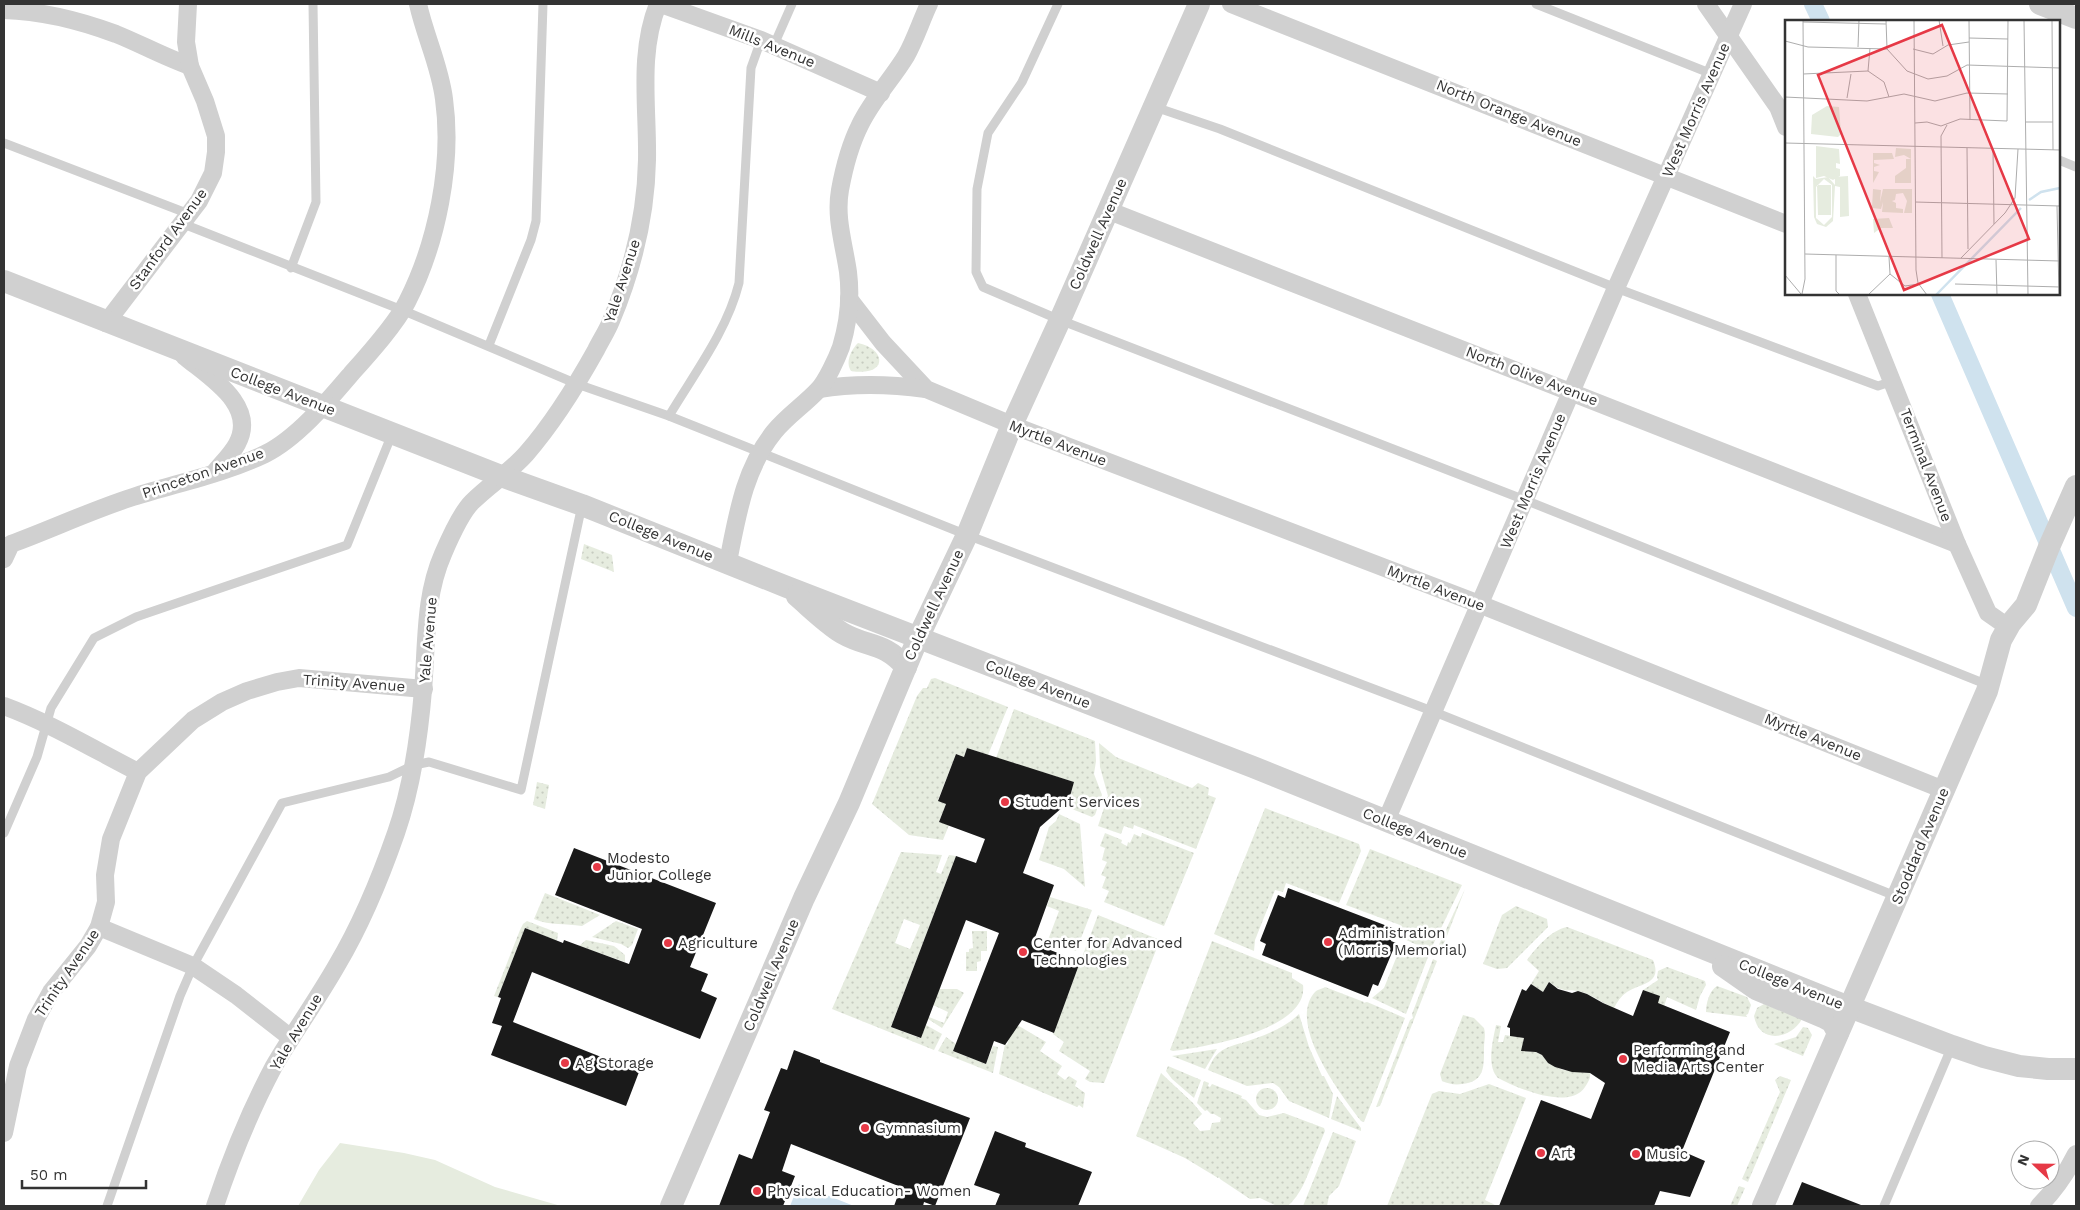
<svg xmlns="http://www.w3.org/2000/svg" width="2080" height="1210" font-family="'Work Sans',sans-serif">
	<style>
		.grass { fill: url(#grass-dots); fill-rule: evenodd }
		.pitch { fill: #e6ecdf }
		.water { fill: #cfe2ee }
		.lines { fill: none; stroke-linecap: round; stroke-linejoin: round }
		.canal { stroke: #cfe2ee; stroke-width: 18 }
		.building { fill: #1a1a1a }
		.service { stroke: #d0d0d0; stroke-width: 9 }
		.minor { stroke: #d0d0d0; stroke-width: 18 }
		.tertiary { stroke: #d0d0d0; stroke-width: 22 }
		.poi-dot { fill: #e63946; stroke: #fff; stroke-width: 2 }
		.labels { text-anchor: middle; stroke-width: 5; stroke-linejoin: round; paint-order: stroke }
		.street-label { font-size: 15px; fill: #333; stroke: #fff }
		.poi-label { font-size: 15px; fill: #333; stroke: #fff; text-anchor: start }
		.inset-river { fill: none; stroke: #cfe2ee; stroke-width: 2.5 }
		.inset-road { fill: none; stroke: #adadad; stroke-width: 1 }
		.view { fill: #e63946; fill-opacity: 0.15; stroke: #e63946; stroke-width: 2.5 }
		.inset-edge { fill: none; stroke: #333; stroke-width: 2.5 }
	</style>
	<defs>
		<pattern id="grass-dots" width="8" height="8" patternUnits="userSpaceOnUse" patternTransform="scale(1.25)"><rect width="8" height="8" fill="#e6ecdf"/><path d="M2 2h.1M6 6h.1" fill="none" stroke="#c6cbc0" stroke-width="1.8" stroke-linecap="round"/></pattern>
	</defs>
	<rect width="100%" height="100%" fill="#fff"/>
	<g class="grass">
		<path d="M 858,343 C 887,349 888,377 851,371 C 845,362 851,350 858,343 Z"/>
		<polygon points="584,544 612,555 614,572 581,559"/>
		<polygon points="935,678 1008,707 988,755 967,748 964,757 956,754 938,800 946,804 939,822 949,825 943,840 909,835 872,804 917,696 923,688 927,688 931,679"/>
		<polygon points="1014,709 1095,741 1096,761 1094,774 1102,795 1095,815 1092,817 1067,807 1074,782 996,758"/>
		<polygon points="1099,743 1116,757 1192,788 1198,783 1209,788 1208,795 1216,798 1196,849 1134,825 1133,829 1124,826 1121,834 1098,826 1108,796 1100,767"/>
		<polygon points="537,782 549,785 545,809 533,805"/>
		<polygon points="1265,808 1359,844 1361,851 1339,903 1286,883 1283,892 1275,890 1255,940 1254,951 1214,934"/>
		<polygon points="1059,814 1080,824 1085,887 1064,869 1039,860 1049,827 1056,821"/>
		<polygon points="1105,833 1122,840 1121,843 1127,846 1128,842 1130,843 1134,834 1141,837 1142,833 1194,853 1164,926 1104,902 1109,891 1102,888 1106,877 1101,875 1107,862 1102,860 1105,848 1100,846"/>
		<polygon points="1370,849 1462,885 1430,951 1402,938 1400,925 1346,905"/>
		<path d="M 901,852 L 942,855 L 936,872 L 941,874 L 949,855 L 956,856 L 891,1027 L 920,1038 L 926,1025 L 942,1034 L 934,1050 L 832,1009 ZM 904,919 L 920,925 L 910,949 L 895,943 Z"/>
		<polygon points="1465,889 1440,954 1435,953"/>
		<path d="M 545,893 L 600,915 L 582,926 C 565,923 551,926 534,919 Z"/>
		<polygon points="1050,897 1092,910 1076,951 1048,940 1059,911 1047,906"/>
		<polygon points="1516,906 1547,919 1548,927 1507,968 1497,969 1483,964 1502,915"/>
		<polygon points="1098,915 1160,940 1104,1083 1090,1082 1085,1079 1090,1071 1059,1051 1064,1042 1053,1034"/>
		<polygon points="527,921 558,933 557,941 525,928 498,997 494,996 520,930 523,924"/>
		<polygon points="616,921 638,929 632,945 628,948 621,944 592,937"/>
		<path d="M 1567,927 L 1653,960 C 1663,984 1641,983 1627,992 C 1621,996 1617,1002 1614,1008 C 1604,1004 1595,997 1585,993 C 1570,987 1567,996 1549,982 L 1543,992 L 1531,984 L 1539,971 L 1527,960 C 1536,948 1551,930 1567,927 Z"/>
		<polygon points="972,931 987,931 987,951 981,951 981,961 977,962 977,971 966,971 966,952 969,952 969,949 973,948"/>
		<polygon points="586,940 614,946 625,955 625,962 579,946"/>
		<path d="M 1212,941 L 1292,973 L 1292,978 L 1303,985 C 1309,1030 1204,1047 1173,1051 L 1170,1050 Z"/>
		<polygon points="1401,946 1428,957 1406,1014 1372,998 1384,988"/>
		<polygon points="1433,959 1437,961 1380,1106 1376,1107 1410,1020 1413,1018 1412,1014"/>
		<polygon points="1667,967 1705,981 1706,985 1700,996 1696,1010 1667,997 1663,1010 1656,1007 1659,996 1643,990 1658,980 1657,977 1658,971"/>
		<path d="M 1717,986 L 1747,997 L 1751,1005 L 1748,1014 L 1746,1015 L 1747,1017 L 1706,1012 C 1706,1004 1709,991 1717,986 Z"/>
		<path d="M 1325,987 L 1364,1002 L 1363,1003 L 1367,1002 L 1405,1018 L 1364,1122 L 1361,1121 C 1342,1096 1286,1024 1315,992 C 1318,989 1322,989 1325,987 Z"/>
		<polygon points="939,989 957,989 964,993 942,1028 928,1019 929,1017 944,1023 948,1012 933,1005"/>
		<path d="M 1764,1004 L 1802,1019 C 1790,1040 1759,1044 1754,1016 L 1757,1008 Z"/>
		<path d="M 1299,1014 L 1309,1047 L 1322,1076 L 1324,1076 L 1333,1094 L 1329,1118 L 1289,1101 L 1279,1087 L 1273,1083 L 1247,1086 L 1208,1070 C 1216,1051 1222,1049 1241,1043 L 1242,1044 L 1242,1043 C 1262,1036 1284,1029 1299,1014 Z"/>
		<path d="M 1463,1015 L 1474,1018 L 1484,1028 C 1486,1035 1484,1041 1484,1048 C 1484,1066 1485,1082 1462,1084 C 1455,1085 1449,1084 1442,1081 L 1440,1074 Z"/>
		<polygon points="1014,1023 1046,1042 1040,1051 1062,1066 1057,1074 1065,1080 1069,1076 1077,1081 1075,1086 1085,1093 1083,1108 1079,1105 1077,1107 999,1074 1005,1044 1007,1045"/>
		<path d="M 1496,1025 L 1501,1026 L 1498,1042 L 1503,1042 L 1505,1035 L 1524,1038 L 1522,1051 L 1536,1052 L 1542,1055 L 1548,1063 L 1563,1070 L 1590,1073 C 1591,1078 1588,1082 1585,1087 C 1569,1111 1517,1088 1498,1078 C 1486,1066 1493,1040 1496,1025 Z"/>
		<polygon points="1803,1027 1808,1028 1812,1035 1803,1056 1774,1044 1796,1037"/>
		<polygon points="946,1037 956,1044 953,1051 986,1064 993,1046 998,1047 993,1073 938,1051"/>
		<polygon points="1217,1049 1205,1069 1172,1056"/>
		<polygon points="1168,1066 1201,1080 1194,1098 1172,1079 1166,1071"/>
		<path d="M 1161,1073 L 1193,1103 L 1202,1114 L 1193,1123 L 1200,1131 L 1210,1130 L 1212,1123 L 1220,1122 L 1221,1118 L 1214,1114 L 1211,1114 L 1207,1110 L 1205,1111 L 1197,1103 L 1204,1081 L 1209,1083 L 1208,1086 L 1210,1087 L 1212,1084 L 1242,1096 L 1241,1098 L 1246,1100 L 1259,1115 L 1267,1117 L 1284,1113 L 1324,1128 L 1325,1131 L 1313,1160 L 1312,1159 L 1313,1162 C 1306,1179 1301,1194 1288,1206 L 1277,1206 L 1260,1198 L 1250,1199 L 1220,1179 L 1219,1177 L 1218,1178 L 1185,1158 L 1136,1136 Z"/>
		<polygon points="1780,1076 1791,1080 1748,1182 1742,1179 1780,1092 1775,1080"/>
		<polygon points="1489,1084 1526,1098 1485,1200 1497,1206 1387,1206 1432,1094 1439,1091 1460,1094"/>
		<circle cx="1267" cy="1099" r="11"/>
		<polygon points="1337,1096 1361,1128 1361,1131 1331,1119"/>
		<polygon points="1333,1132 1356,1141 1339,1186 1329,1196 1327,1206 1303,1206"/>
		<polygon points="1739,1186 1745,1188 1737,1206 1730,1206"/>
	</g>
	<polygon class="pitch" points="340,1143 404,1153 435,1160 495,1187 561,1206 298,1206 319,1170"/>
	<polygon class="water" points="799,1184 854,1206 790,1206"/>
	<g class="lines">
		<g class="canal">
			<polyline points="1813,4 1821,21"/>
			<polyline points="1940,294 2076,608"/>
		</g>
	</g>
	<g class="building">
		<polygon points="967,748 1074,782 1067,807 1064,806 1040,827 1023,873 1054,885 1033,943 1080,962 1054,1033 1022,1020 1005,1045 994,1041 986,1064 953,1051 999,933 966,920 921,1038 891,1027 956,856 976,863 985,839 939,822 946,804 938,801 956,754 964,757"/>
		<polygon points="574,848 716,903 690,967 708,974 701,991 717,998 700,1039 532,972 513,1022 639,1072 626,1106 491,1055 502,1026 492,1023 501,998 498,997 525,928 563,943 564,940 629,964 642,929 555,895"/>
		<polygon points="1288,888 1395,929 1391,941 1396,943 1378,986 1373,984 1368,997 1262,955 1266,944 1260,941 1278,895 1285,898"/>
		<polygon points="1549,982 1558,989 1572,993 1578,991 1587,994 1603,1003 1633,1016 1643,990 1660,996 1658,1003 1730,1032 1682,1151 1705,1161 1690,1197 1660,1191 1654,1206 1499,1206 1541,1100 1591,1119 1605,1083 1590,1073 1572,1072 1555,1067 1548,1063 1542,1055 1536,1052 1521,1051 1524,1038 1510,1036 1510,1028 1507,1027 1522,989 1526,991 1531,984 1543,992"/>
		<polygon points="794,1050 820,1060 820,1062 970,1118 935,1206 924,1202 923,1206 894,1206 901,1187 791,1144 782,1171 795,1176 783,1206 719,1206 739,1154 752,1159 770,1112 764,1110 781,1068 787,1070"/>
		<polygon points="995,1131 1026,1143 1025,1147 1092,1172 1078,1206 995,1206 1000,1194 974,1185"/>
		<polygon points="1802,1182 1861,1205 1861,1206 1792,1206"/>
	</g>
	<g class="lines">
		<g class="service">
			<polyline points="1058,4 1022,82 988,133 977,189 976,272 983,287 1060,320 1525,500 1988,685"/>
			<polyline points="1536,4 1712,74"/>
			<polyline points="774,45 792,4"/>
			<polyline points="1155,107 1220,129 1616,288 1878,386 1893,381"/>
			<polyline points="4,143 189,214"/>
			<polyline points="2059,160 2076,167"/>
			<polyline points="181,223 402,310 577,384 669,416 967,535 1432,711 1898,897"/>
			<polyline points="291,268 316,202 313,4"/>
			<polyline points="489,345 531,240 536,221 543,4"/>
			<path d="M 669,416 C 694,374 727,331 739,283 L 751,68 L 761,40"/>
			<polyline points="4,833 37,757 51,708 94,638 136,617 347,545 392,434"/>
			<polyline points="107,1206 180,996 193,966 282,803 389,777 414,765 429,762 521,790 582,505"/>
			<polyline points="1884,1206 1952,1046"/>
		</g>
		<g class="minor">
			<polyline points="661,4 761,40 881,93"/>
			<polyline points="1231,4 1786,224"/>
			<polyline points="1706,4 1778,107 1786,127"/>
			<path d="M 4,10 C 41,11 81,21 116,34 C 141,44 164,57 190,66"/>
			<polyline points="1107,210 1957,544"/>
			<polyline points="1857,294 1957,544 1988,613 2008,627"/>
			<polyline points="849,299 883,343 926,389 1012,425 1479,604 1944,790"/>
			<polyline points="106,323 199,201 213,173 216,152 216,136 205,101 190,66 186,42 188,4"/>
			<path d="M 184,356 C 209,377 258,405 237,444 C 231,455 222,463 215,472"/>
			<path d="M 819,389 C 855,383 890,384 926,389"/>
			<path d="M 4,559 L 11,544 C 52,529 92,510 133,497 C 177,483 223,474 265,454 C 297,438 328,401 351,374 C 368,355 396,324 407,302 C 437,243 453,164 444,99 C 440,66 425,36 418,4"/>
			<path d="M 728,562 C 737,517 744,469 774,432 C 787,416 804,405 818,390 C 826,382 837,358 841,347 C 848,324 851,296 848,272 C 844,244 835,218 840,190 C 844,168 850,145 860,125 C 872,100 892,79 906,56 C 915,40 921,21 929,4"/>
			<path d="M 4,706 C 50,723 93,749 138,772"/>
			<polyline points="1386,821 1616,288 1743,4"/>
			<polyline points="99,927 193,966 236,995 291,1038"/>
			<polyline points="4,1133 18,1066 36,1019 51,992 88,946 99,927 106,902 105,875 111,839 138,772 193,720 222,702 247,691 277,682 299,678 424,689"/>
			<path d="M 215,1206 C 231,1158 250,1111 274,1066 C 294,1032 317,1000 337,965 C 362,923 380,879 396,833 C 412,787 419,739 423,690 C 427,644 424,597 443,554 C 449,540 461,513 472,502 C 489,485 510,472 526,454 C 553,423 576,386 596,350 C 601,340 607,331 611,321 C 632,271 646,214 647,160 C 648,107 638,54 658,4"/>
			<path d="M 2039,1206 C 2055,1190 2066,1174 2076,1154"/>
		</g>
		<g class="tertiary">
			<polyline points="2040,4 2076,18"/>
			<polyline points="4,281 501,476 582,505 787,587 1253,767 1831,1000 1952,1046 1984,1057 2019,1066 2048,1069 2076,1069"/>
			<path d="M 797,596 C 812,609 826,623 842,633 C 868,648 883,641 906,667"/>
			<polyline points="1723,966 1756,989 1823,1017 1832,1022 1838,1033"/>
			<polyline points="671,1206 804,898 849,803 918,638 967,535 1012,425 1060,320 1199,4"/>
			<polyline points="1763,1206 1987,691 2001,640 2010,624 2026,605 2049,547 2076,486"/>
		</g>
	</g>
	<g class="poi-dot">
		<circle cx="1005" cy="802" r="5"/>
		<circle cx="597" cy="867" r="5"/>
		<circle cx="1328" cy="942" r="5"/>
		<circle cx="668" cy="943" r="5"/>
		<circle cx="1023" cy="952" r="5"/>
		<circle cx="1623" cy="1059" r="5"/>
		<circle cx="565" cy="1063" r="5"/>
		<circle cx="865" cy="1128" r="5"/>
		<circle cx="1541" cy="1153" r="5"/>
		<circle cx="1636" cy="1154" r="5"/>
		<circle cx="757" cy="1191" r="5"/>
	</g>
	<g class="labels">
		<g class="street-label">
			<text transform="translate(772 46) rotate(22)" y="5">Mills Avenue</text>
			<text transform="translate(1696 110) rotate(-66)" y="5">West Morris Avenue</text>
			<text transform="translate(1509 113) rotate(22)" y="5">North Orange Avenue</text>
			<text transform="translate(1098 234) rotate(-66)" y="5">Coldwell Avenue</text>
			<text transform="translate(168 239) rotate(-54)" y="5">Stanford Avenue</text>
			<text transform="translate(622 281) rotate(-72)" y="5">Yale Avenue</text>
			<text transform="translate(1532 376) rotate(21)" y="5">North Olive Avenue</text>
			<text transform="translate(283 391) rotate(21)" y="5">College Avenue</text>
			<text transform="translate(1058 443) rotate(21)" y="5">Myrtle Avenue</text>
			<text transform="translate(1926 465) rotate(69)" y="5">Terminal Avenue</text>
			<text transform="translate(203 473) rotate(-19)" y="5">Princeton Avenue</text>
			<text transform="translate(1533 481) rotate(-67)" y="5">West Morris Avenue</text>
			<text transform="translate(661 536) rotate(22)" y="5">College Avenue</text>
			<text transform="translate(1436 588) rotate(21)" y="5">Myrtle Avenue</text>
			<text transform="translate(934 605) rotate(-65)" y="5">Coldwell Avenue</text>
			<text transform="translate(428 640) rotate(-85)" y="5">Yale Avenue</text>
			<text transform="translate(354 683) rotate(4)" y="5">Trinity Avenue</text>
			<text transform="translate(1038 684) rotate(21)" y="5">College Avenue</text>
			<text transform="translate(1813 737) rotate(22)" y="5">Myrtle Avenue</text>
			<text transform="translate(1415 833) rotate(22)" y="5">College Avenue</text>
			<text transform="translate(1920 846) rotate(-67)" y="5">Stoddard Avenue</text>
			<text transform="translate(67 973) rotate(-56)" y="5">Trinity Avenue</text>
			<text transform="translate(771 975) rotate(-67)" y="5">Coldwell Avenue</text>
			<text transform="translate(1791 984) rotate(22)" y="5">College Avenue</text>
			<text transform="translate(296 1032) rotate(-59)" y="5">Yale Avenue</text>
		</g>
		<g class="poi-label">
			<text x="1015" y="807">Student Services</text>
			<text x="607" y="863">Modesto<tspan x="607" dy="17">Junior College</tspan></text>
			<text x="1338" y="938">Administration<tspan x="1338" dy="17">(Morris Memorial)</tspan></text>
			<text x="678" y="948">Agriculture</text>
			<text x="1033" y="948">Center for Advanced<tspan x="1033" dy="17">Technologies</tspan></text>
			<text x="1633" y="1055">Performing and<tspan x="1633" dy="17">Media Arts Center</tspan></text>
			<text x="575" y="1068">Ag Storage</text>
			<text x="875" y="1133">Gymnasium</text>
			<text x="1551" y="1158">Art</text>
			<text x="1646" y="1159">Music</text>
			<text x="767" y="1196">Physical Education- Women</text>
		</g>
	</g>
	<g transform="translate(1785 20)">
		<rect width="275" height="275" fill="#fff"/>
		<path d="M 31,126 L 54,129 L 55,144 L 51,143 L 51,148 L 55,149 L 55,156 L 48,160 L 39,156 L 31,158 ZM 111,128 L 126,129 L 126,163 L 110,163 L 110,156 L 121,148 L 121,139 L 126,139 L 119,135 L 110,137 ZM 88,133 L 107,133 L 109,139 L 89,140 L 89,143 L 95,145 L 89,147 L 89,151 L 94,152 L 88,163 ZM 88,169 L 96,170 L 95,182 L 98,169 L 127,169 L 127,193 L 119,193 L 122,181 L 118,173 L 111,174 L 110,180 L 107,181 L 111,183 L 111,188 L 118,189 L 118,193 L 97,192 L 98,182 L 96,189 L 87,188 ZM 104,198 L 108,208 L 96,208 L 89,213 L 88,199 Z" fill="#e6ecdf"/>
		<path d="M 42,86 L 54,87 L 56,114 L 53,117 L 26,114 L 27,95 ZM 37,129 L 50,129 L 50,151 L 37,151 ZM 28,156 L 31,159 L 43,157 L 50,165 L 50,157 L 63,156 L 64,196 L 55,197 L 55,167 L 50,166 L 48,201 L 41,207 L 32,204 L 29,197 ZM 39,159 L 47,165 L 47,197 L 39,205 L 31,198 L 31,167 ZM 32,165 L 46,165 L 46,195 L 33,195 Z" fill="#e6ecdf" fill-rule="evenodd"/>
		<path class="inset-river" d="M 244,180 L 256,172 L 275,168M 151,275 L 236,188"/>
		<path class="inset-road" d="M 101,0 L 102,29M 129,0 L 131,250 L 133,263 L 142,275M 154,0 L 158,26M 184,0 L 185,100M 239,0 L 243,275M 267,0 L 268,130M 18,2 L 101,4M 184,18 L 223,19M 0,21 L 23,27 L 102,29 L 122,51 L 143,59 L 162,56 L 182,45 L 275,48M 73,27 L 74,0M 128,29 L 148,34 L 163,25 L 184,22M 83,51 L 85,28M 18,54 L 83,51 L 99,62 L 104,77M 0,77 L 82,81 L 119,74 L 150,81 L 182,73 L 223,74M 62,78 L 66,54M 240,102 L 268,102M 130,103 L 142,102 L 156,106 L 175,99 L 222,101 L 223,0M 0,123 L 275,130M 182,128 L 183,229M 208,129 L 209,204M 130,182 L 275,186M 272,186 L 274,275M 20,234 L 275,241M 51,235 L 51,271 L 55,275M 157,238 L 156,116 L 162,105M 176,238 L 220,193 L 230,178 L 233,129M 211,240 L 212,275M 105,254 L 120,266 L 134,264M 0,255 L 16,274M 170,264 L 275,267M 17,274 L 20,259 L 18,0M 83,275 L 105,254 L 104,237"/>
		<path class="view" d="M 157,5 L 244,219 L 119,270 L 33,55 Z"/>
		<rect width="275" height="275" class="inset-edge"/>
	</g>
	<rect width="2080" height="1210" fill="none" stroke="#333333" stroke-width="10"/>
	<g transform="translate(2035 1165) rotate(292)"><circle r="24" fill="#ffffff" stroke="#adadad"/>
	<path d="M0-4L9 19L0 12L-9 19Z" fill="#e63946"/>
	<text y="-8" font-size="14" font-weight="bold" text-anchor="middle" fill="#333333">N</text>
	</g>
	<path d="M22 1180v8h124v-8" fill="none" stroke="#333333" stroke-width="2.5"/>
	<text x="30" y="1180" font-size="15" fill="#333333" stroke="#ffffff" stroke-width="4" paint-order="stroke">50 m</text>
</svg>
